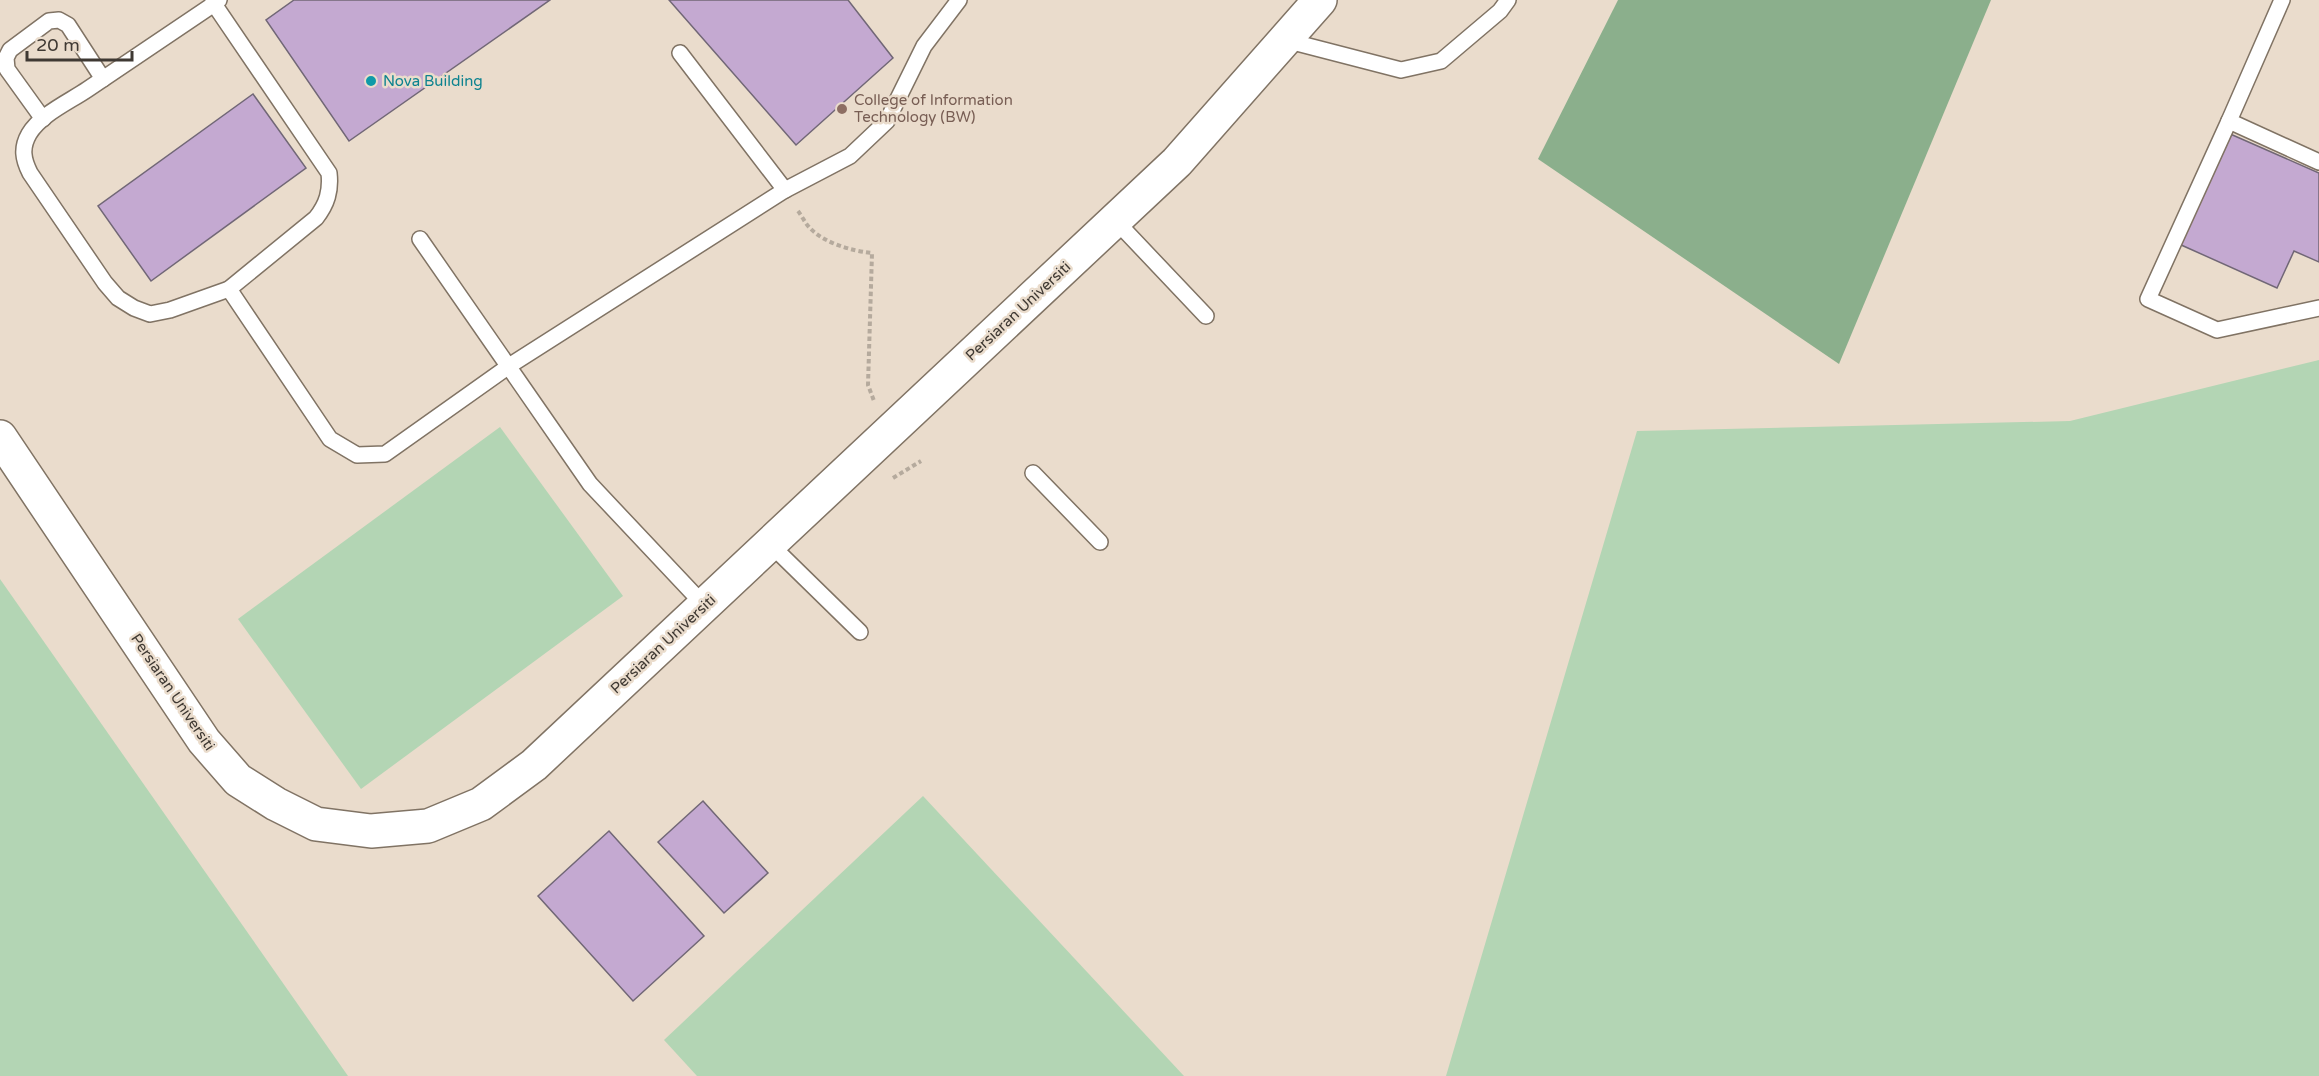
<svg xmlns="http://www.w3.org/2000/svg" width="2319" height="1076" font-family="'Varela Round',sans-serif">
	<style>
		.green { fill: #b3d5b4 }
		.forest { fill: #8baf8c }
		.building { fill: #c4a9d1; stroke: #716776; stroke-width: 1.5 }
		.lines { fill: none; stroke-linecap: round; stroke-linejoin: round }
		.service-casing { stroke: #807364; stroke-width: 18 }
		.tertiary-casing { stroke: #807364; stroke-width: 36 }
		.path { stroke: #b5aa9d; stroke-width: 4; stroke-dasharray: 4.5 3; stroke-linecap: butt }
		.service { stroke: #fff; stroke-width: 15 }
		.tertiary { stroke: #fff; stroke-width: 33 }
		.culture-dot { fill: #0f9aa8; stroke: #eadccc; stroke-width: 2 }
		.education-dot { fill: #8d6e63; stroke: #eadccc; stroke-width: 2 }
		.labels { text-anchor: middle; stroke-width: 5; stroke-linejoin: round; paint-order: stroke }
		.culture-label { font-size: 15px; fill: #0d838f; stroke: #eadccc; text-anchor: start }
		.education-label { font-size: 15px; fill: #785e54; stroke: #eadccc; text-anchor: start }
		.street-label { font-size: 15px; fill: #3f3933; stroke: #eadccc }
	</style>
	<rect width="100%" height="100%" fill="#eadccc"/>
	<g class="green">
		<polygon points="2319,360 2319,1076 1446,1076 1637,431 2070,421"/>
		<polygon points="500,427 623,596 361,789 238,619"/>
		<polygon points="0,579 348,1076 0,1076"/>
		<polygon points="923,796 1184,1076 697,1076 664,1040"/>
	</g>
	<polygon class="forest" points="1618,0 1991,0 1839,364 1538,159"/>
	<g class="building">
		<polygon points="294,0 550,0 349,141 266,20"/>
		<polygon points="669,0 848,0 893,58 796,145"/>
		<polygon points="253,94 306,168 151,281 98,206"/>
		<polygon points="2228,133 2319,173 2319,262 2294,251 2277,288 2179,244"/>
		<polygon points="703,801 768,873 724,913 658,842"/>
		<polygon points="609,831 704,936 633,1001 538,896"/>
	</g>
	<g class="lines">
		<defs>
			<g id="service">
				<path d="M 213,0 L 214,4 L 329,173 C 331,191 327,204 316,218 L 229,289 L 170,310 L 150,314 L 134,308 L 118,298 L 105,283 L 30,173 C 23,159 21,148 29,134 C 41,114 69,102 88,89 C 130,61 172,32 214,4 L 219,0"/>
				<polyline points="2282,0 2229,121 2319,162"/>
				<polyline points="1285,40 1401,70 1441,61 1500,11 1508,0"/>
				<polyline points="680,53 785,190"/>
				<polyline points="43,119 7,69 6,58 10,50 49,21 59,20 68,25 103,79"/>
				<polyline points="2229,121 2148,299 2217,330 2319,308"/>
				<polyline points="1115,220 1206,316"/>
				<polyline points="420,239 590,484 704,605"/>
				<polyline points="229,289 330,439 357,455 385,454 509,366 785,190 850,156 887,121 924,46 959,0"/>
				<polyline points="1033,473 1100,542"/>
				<polyline points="770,544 860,632"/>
			</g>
			<polyline id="tertiary" points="0,437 204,741 238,780 276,804 316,824 371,831 428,826 481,804 534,765 1177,162 1320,0"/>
		</defs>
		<use href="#service" class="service-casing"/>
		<use href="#tertiary" class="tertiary-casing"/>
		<g class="path">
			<path d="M 798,211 C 802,216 805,223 809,227 C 823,243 852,251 872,253 L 868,385 L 874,401"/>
			<polyline points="893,478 921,461"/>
		</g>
		<use href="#service" class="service"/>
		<use href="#tertiary" class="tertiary"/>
	</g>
	<circle class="culture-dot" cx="371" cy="81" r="6"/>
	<circle class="education-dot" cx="842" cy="109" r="6"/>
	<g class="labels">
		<g class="culture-label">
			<text x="383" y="86">Nova Building</text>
		</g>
		<g class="education-label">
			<text x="854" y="105">College of Information<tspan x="854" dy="17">Technology (BW)</tspan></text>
		</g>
		<g class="street-label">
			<text transform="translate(1018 311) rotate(-43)" y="5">Persiaran Universiti</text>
			<text transform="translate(663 644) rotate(-43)" y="5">Persiaran Universiti</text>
			<text transform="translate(173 692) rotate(56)" y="5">Persiaran Universiti</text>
		</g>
	</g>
	<path d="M27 51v9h105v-9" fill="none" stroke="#3f3933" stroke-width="3"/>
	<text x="36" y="51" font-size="18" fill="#3f3933" stroke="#eadccc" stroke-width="4.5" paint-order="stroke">20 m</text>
</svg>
